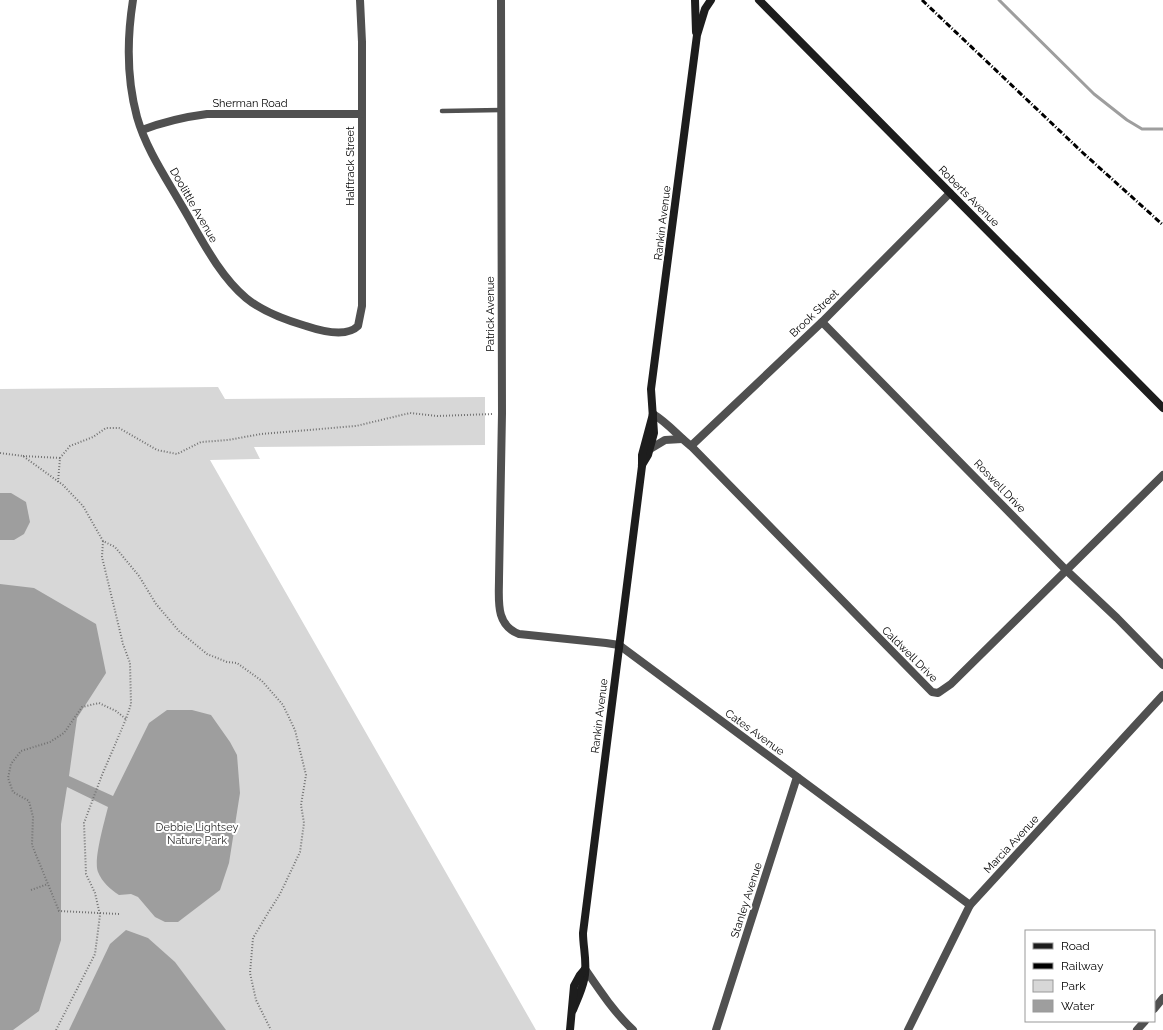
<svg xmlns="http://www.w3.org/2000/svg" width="1163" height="1030" font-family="Raleway,sans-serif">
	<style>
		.green { fill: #d7d7d7 }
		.water { fill: #9e9e9e }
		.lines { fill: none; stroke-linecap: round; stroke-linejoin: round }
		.stream { stroke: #9e9e9e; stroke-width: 3 }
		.path { stroke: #727272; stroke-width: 2; stroke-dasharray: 1 2; stroke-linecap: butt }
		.lane { stroke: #505050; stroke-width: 4.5 }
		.street { stroke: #505050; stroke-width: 8 }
		.secondary { stroke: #1d1d1d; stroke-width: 8 }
		.rail { stroke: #000; stroke-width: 3; stroke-dasharray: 6 2 1 2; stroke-linecap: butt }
		.labels { text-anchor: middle; stroke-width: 4; stroke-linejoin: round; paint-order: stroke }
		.street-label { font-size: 11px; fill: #000; stroke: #fff }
		.park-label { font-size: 11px; fill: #2e2e2e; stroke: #fff }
	</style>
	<rect width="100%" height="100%" fill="#fff"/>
	<polygon class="green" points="218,387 225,399 485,397 485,445 254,447 260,459 210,460 536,1030 0,1030 0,389"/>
	<g class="water">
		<polygon points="0,493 11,493 26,502 30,522 24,534 14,540 0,540"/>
		<path d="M 0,584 L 34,588 L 96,624 L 106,673 L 77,718 L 69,776 L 113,796 L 149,723 L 167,710 L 192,710 L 211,715 L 230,742 L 237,755 L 240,793 L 229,863 L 220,890 L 178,922 L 165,922 L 155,917 L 138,897 L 131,894 L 119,895 C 110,889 102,882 98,872 C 93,860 105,820 108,807 L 67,787 L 61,824 L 61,940 L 39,1011 L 13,1030 L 0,1030 Z"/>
		<polygon points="126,930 148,938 175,962 226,1030 69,1030 110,944"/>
	</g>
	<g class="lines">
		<polyline class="stream" points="999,0 1094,94 1127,120 1142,129 1163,129"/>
		<g class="path">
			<polyline points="0,453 23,456 63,485 83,506 103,541 115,547 139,576 156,604 179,631 207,654 227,662 237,663 262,681 283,705 295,730 306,775 301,805 304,823 300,852 280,894 268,913 253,938 250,973 256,1000 271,1030"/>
			<polyline points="23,456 60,458"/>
			<polyline points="58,482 60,458 70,446 93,437 106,428 119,428 157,450 177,454 201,442 228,440 261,434 356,426 410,413 437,416 493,414"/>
			<polyline points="31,890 48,884"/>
			<polyline points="119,914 59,911 32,845 33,817 29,801 13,792 8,778 11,764 21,751 50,742 64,733 82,707 99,703 116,711 126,719"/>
			<polyline points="56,1030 95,954 100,915 95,893 86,874 84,823 102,775 126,719 131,704 130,663 123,644 102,557 103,541"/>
		</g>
		<polyline class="lane" points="442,111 501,110"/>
		<g class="street">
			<path d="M 133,0 C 127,38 127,80 137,117 C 146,149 166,178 182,206 C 201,238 218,274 246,298 C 263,312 285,320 306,326 C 321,331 346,338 358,326 L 362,306 L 362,42 L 360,0"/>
			<path d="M 501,0 L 502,413 L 499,579 C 499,600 495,625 519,634 L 606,643 L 619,645 L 970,905"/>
			<path d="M 142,130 C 163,122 184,117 207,114 L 361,114"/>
			<polyline points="822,322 1066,570 1117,618 1163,665"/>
			<path d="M 653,414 C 668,423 678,436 691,446 L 932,692 L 938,693 L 951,684 L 1163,475"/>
			<polyline points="691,446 822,322 950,193"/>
			<polyline points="650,449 665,440 682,439"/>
			<path d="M 585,969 C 600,991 614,1012 633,1030"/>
			<polyline points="1154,1009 1163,998"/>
			<polyline points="716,1030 797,777"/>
			<polyline points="908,1030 970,905 1163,695"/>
			<polyline points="1137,1030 1145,1021"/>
		</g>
		<g class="secondary">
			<polyline points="695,0 696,32"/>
			<polyline points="759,0 1163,408"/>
			<polyline points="642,465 648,455 654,433 651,389 697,35 705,9 711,0"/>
			<path d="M 573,1010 C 577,1000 582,990 584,980 C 588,965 583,948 583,933 L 642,466 L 642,455 L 653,414"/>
			<polyline points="570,1030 574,986 580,975 585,969"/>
		</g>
		<polyline class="rail" points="922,0 1082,152 1163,225"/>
	</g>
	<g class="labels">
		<g class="street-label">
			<text x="250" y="107">Sherman Road</text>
			<text transform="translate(350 166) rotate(-90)" y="4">Halftrack Street</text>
			<text transform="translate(969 196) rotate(45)" y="4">Roberts Avenue</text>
			<text transform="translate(194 205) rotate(60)" y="4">Doolittle Avenue</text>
			<text transform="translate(662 223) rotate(-83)" y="4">Rankin Avenue</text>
			<text transform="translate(814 313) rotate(-44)" y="4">Brook Street</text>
			<text transform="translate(490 314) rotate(-90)" y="4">Patrick Avenue</text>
			<text transform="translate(1000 486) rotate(46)" y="4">Roswell Drive</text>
			<text transform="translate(910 654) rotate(45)" y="4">Caldwell Drive</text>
			<text transform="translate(599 716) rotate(-83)" y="4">Rankin Avenue</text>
			<text transform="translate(755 732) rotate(36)" y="4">Cates Avenue</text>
			<text transform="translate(1011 844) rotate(-47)" y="4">Marcia Avenue</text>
			<text transform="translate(746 900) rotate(-72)" y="4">Stanley Avenue</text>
		</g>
		<g class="park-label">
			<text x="197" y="831">Debbie Lightsey<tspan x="197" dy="13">Nature Park</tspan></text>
		</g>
	</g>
	<rect x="1025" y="930" width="130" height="92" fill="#ffffff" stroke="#999999"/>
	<rect x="1033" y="943" width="20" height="6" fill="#1d1d1d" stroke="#999999"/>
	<text x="1061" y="950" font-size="12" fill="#000000">Road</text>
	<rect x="1033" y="963" width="20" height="6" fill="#000000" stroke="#999999"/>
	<text x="1061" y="970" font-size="12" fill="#000000">Railway</text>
	<rect x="1033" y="980" width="20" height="12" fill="#d7d7d7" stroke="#999999"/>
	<text x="1061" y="990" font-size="12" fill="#000000">Park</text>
	<rect x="1033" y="1000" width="20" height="12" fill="#9e9e9e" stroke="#999999"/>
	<text x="1061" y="1010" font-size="12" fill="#000000">Water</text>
</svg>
